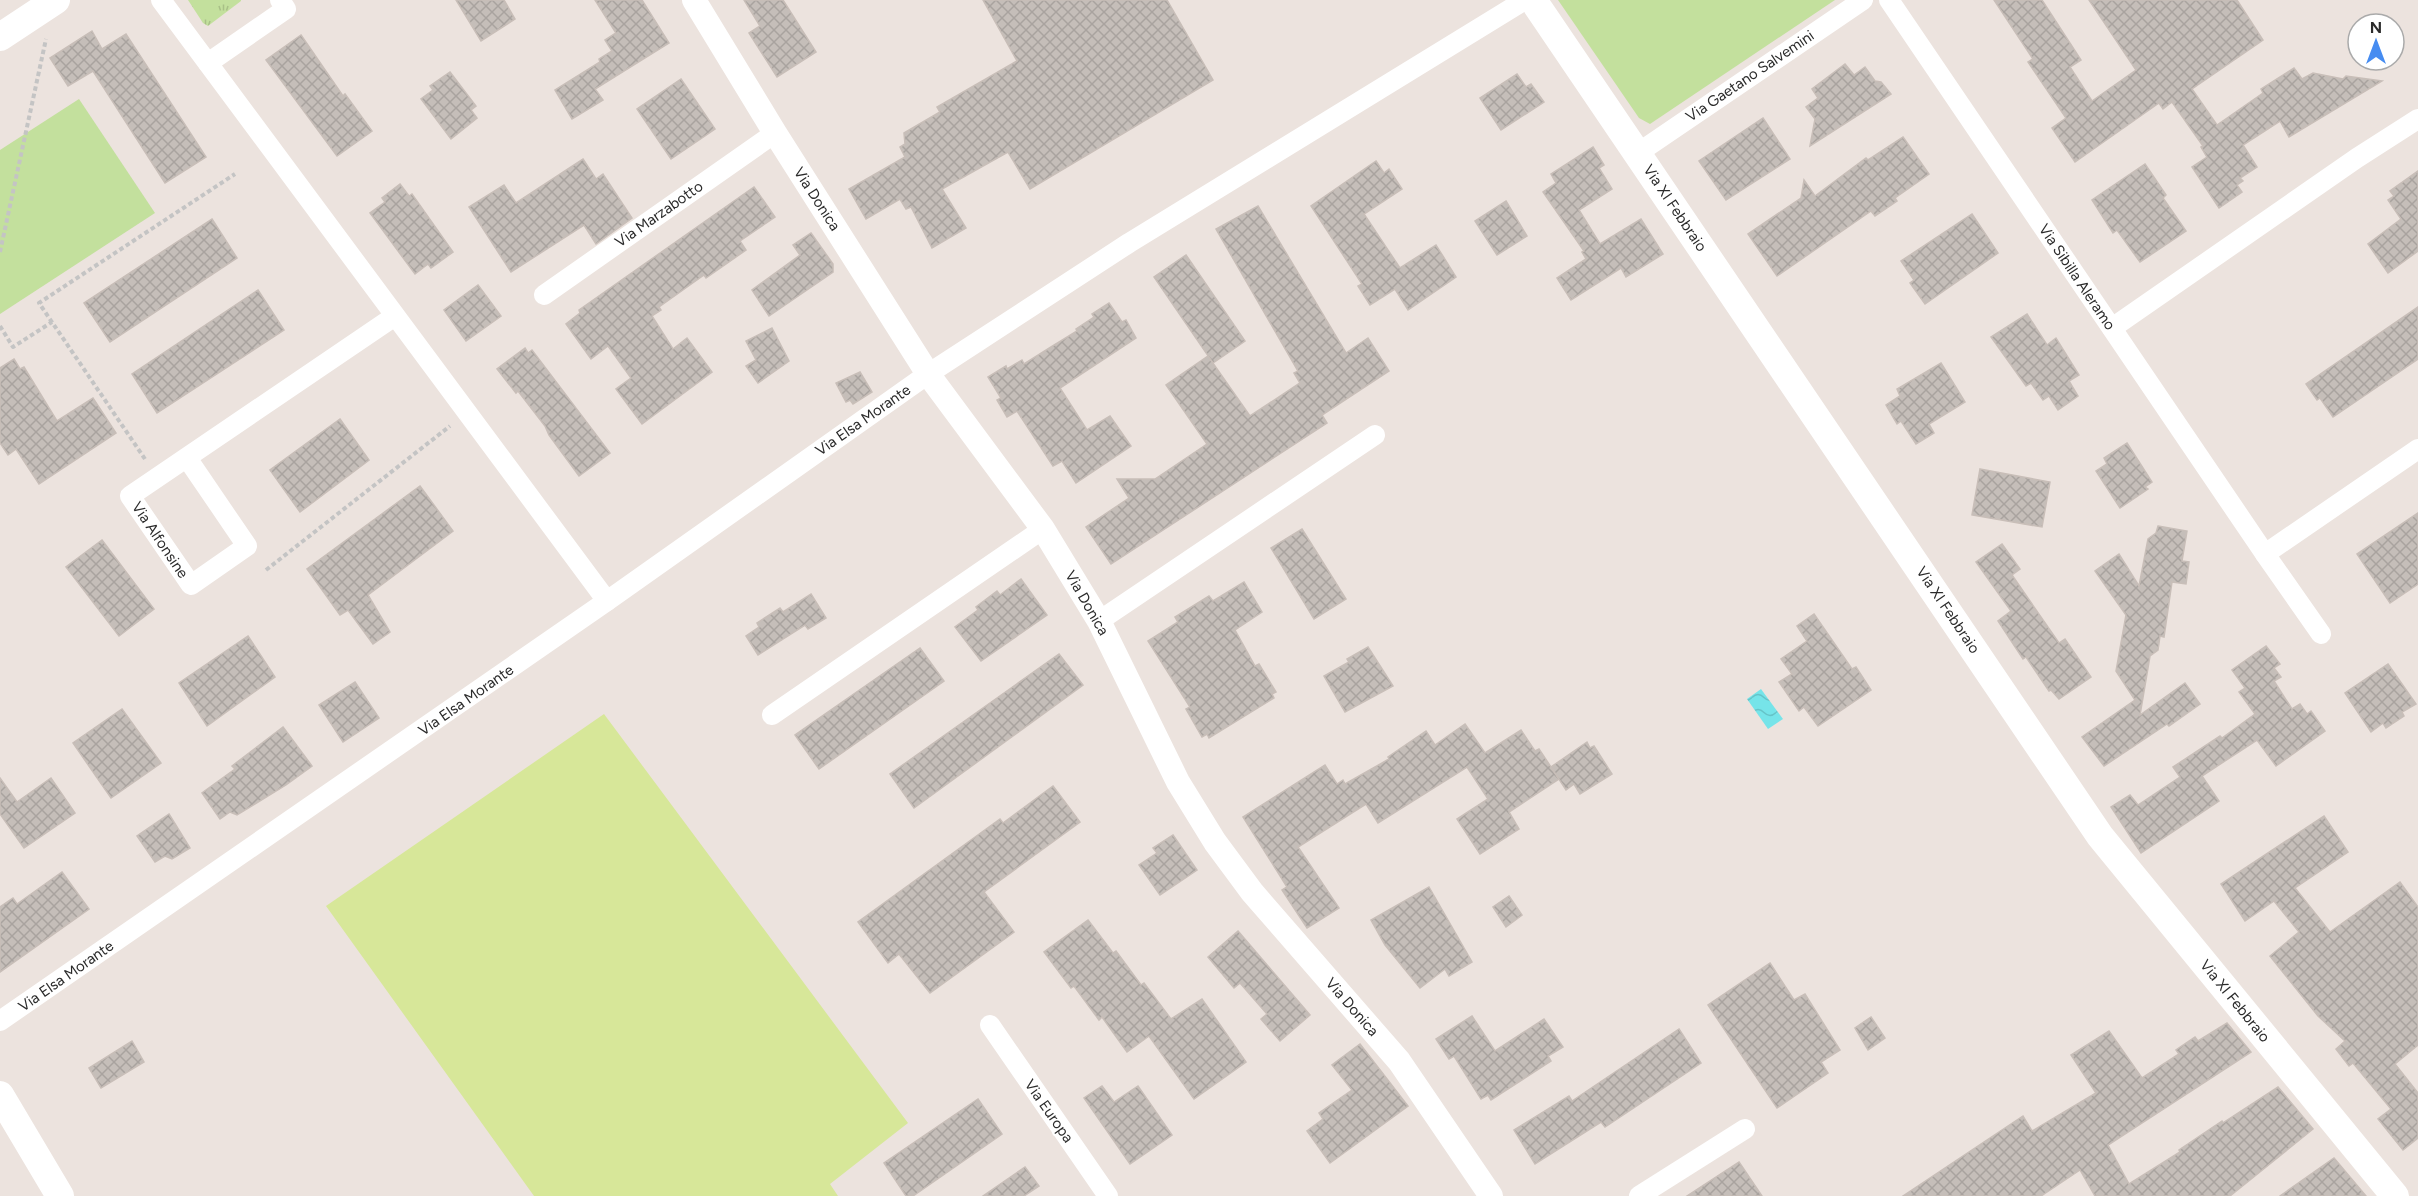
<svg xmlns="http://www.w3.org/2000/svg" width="2418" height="1196" font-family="Figtree,sans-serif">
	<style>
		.grass { fill: #c3e09d }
		.park { fill: url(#park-tufts) }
		.pitch { fill: #d7e799 }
		.water { fill: url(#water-waves) }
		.building { fill: url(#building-cross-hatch); stroke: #c8beb8; stroke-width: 1.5 }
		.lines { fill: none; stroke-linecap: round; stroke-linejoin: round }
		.path { stroke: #c4c4c4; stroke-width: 4; stroke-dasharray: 4.5 3; stroke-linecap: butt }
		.minor { stroke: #fff; stroke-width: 20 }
		.tertiary { stroke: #fff; stroke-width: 24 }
		.secondary { stroke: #fff; stroke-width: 28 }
		.labels { text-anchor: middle; stroke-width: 4.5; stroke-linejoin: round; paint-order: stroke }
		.street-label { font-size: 15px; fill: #2b2b2b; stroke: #fff }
	</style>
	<defs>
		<pattern id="park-tufts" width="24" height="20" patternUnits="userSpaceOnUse" patternTransform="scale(1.5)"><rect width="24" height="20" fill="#c3e09d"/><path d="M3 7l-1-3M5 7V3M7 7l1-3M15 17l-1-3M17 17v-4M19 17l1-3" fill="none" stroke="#a8c087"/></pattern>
		<pattern id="water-waves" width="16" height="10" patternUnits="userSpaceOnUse" patternTransform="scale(1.5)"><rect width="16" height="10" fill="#76e4e9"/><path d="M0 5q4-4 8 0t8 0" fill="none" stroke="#66c4c8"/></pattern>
		<pattern id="building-cross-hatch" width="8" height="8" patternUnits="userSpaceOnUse" patternTransform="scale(1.5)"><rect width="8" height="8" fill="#c5beb9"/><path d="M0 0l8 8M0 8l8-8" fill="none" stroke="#a9a39f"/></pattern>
	</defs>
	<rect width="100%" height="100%" fill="#ece3de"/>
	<g class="grass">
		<polygon points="1558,0 1835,0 1650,124 1639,118"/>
		<polygon points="79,99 155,213 0,314 0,150"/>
	</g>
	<polygon class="park" points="188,0 241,0 241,1 208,26 203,23"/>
	<polygon class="pitch" points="604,714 908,1123 830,1184 838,1196 534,1196 326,906"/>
	<polygon class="water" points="1761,689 1783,719 1768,729 1747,699"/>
	<g class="building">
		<polygon points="456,0 504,0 515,19 481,41"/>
		<polygon points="595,0 642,0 669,43 595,89 603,100 572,119 555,90 600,62 599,59 612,51 605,40 616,33"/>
		<polygon points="744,0 783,0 816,52 777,77 749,33 760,26"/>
		<polygon points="983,0 1167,0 1213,80 1030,189 1008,152 942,189 966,228 932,248 911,207 906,209 900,199 866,219 849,189 905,157 900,147 905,144 904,133 940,112 937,107 1017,61"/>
		<polygon points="1994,0 2042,0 2081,60 2070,67 2092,101 2136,70 2089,0 2237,0 2263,40 2192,89 2217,125 2263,93 2261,89 2294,68 2302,79 2313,73 2343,79 2346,76 2382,81 2289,137 2280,121 2243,145 2257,167 2240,178 2243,181 2237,185 2242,192 2219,208 2192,167 2207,157 2201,147 2203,146 2172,102 2163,109 2159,103 2075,162 2052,128 2066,118 2028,62 2033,59"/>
		<polygon points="92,31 102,49 126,34 206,157 165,183 93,71 68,86 50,58"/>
		<polygon points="301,35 343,96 345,94 372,131 337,156 266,60"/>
		<polygon points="1845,64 1854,75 1865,67 1875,81 1881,82 1891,94 1810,146 1815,119 1806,107 1818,98 1812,89"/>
		<polygon points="450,72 476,106 471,110 477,118 451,139 421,99 433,90 430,86"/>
		<polygon points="1517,74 1526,87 1531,84 1544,102 1501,130 1480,98"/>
		<polygon points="681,79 715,129 671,159 637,109"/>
		<polygon points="1763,118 1790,159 1726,200 1699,161"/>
		<polygon points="1903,137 1929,174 1895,198 1897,201 1875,216 1871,211 1777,276 1748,234 1801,198 1804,180 1815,196 1866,158 1868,160"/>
		<polygon points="1593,147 1604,165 1599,168 1612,189 1579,210 1600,244 1641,219 1663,254 1626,277 1621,268 1571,300 1557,278 1586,259 1582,252 1584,251 1543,192 1556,183 1551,174"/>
		<polygon points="583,159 596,179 603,174 632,218 596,244 584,225 511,272 469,207 504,185 516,203"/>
		<polygon points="1376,161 1384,173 1389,169 1402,189 1364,214 1400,268 1436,245 1456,277 1408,310 1395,289 1370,305 1358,286 1362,284 1311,206"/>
		<polygon points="2145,164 2166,195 2163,198 2186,231 2140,262 2117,230 2113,233 2092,200"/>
		<polygon points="2418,171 2418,251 2388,273 2368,244 2401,219 2388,200 2394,196 2390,191"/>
		<polygon points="400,184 409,196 412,194 453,252 431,268 428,264 415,274 370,213 385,202 382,198"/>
		<polygon points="754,187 775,217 740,241 746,250 706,278 704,275 659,307 661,310 652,316 673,349 687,338 712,372 642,424 616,389 631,378 608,346 591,359 566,324 580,313 579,310"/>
		<polygon points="1506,201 1527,236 1497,255 1475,221"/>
		<polygon points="1258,206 1346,353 1368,338 1389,371 1322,415 1327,423 1111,564 1086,527 1129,498 1117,479 1155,479 1207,444 1166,385 1208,356 1250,416 1300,383 1294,373 1298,371 1216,229"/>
		<polygon points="1972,214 1998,253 1925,304 1910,283 1914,280 1901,261"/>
		<polygon points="212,219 237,258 110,342 84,303"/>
		<polygon points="811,233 833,264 833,272 769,316 752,290 800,255 793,245"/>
		<polygon points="1186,255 1245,341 1213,363 1154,277"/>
		<polygon points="478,285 501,316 466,341 444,310"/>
		<polygon points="258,290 284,330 157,413 132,374"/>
		<polygon points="1109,303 1122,322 1126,320 1136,338 1060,388 1087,430 1110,416 1131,446 1076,483 1062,461 1053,466 1017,411 1007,417 997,400 1001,398 988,377 1006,366 1007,369 1022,360 1024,364 1051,347 1077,331 1076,329 1094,317 1092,314"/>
		<polygon points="2418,307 2418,359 2333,417 2320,398 2317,400 2306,384"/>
		<polygon points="2027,314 2047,345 2056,338 2079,375 2069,381 2078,396 2058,410 2049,396 2043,400 2031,383 2026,386 1991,337"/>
		<polygon points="772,328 789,361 758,383 746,366 756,360 746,341"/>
		<polygon points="525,348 528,353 532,350 610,453 579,476 549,435 545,426 518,391 516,393 497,369"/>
		<polygon points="14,359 20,369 24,367 57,421 93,398 116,433 39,484 16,449 8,455 0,443 0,368"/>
		<polygon points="1941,363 1965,402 1929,424 1934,433 1916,444 1901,421 1897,424 1886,405 1900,396 1897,389"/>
		<polygon points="860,372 872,392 853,404 850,400 846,402 836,383"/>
		<polygon points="340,419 369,460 300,512 270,470"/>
		<polygon points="2127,443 2152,482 2145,487 2148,489 2120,508 2096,471 2107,464 2104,458"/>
		<polygon points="1980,469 2050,482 2042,527 1972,515"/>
		<polygon points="420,486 453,531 368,595 390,632 373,644 348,610 340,615 307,569"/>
		<polygon points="2418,513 2418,584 2390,603 2357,554"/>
		<polygon points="2158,526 2187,531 2182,561 2189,562 2186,584 2172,582 2164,637 2160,636 2158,650 2150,656 2140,715 2185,683 2200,704 2169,726 2167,724 2104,766 2082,737 2135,700 2116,671 2126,615 2095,571 2119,554 2139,586 2148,539 2156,533"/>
		<polygon points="1302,529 1346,599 1314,619 1271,548"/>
		<polygon points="102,540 154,609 119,636 66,567"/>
		<polygon points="2002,544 2020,569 2012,575 2043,620 2059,643 2065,639 2091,677 2059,699 2051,690 2049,691 2026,657 2023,659 1998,621 2011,611 1976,562"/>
		<polygon points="1021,579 1047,615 981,661 955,627 978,610 976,607 997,591 1000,595"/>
		<polygon points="1244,582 1262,612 1235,630 1255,666 1259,664 1276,692 1272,694 1274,698 1209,738 1207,734 1202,737 1186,709 1190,707 1148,641 1178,622 1175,617 1209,596 1213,601"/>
		<polygon points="811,594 826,618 808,629 805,625 758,655 746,636 759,627 757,623 780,608 783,612"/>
		<polygon points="1814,614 1852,669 1856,667 1871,690 1818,726 1804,707 1799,711 1779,682 1792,674 1781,659 1807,641 1797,626"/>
		<polygon points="248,636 275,677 207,726 179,683"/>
		<polygon points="2266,646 2280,664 2274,668 2281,677 2274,681 2292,709 2300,704 2307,714 2311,711 2325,731 2276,766 2257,740 2202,776 2219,801 2141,853 2111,807 2130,795 2138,805 2180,777 2173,767 2220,736 2222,738 2255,714 2239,692 2245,688 2232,670"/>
		<polygon points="1368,647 1393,686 1345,712 1324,676 1349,662 1347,659"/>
		<polygon points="920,648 944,681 819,769 795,735"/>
		<polygon points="1059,654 1083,685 914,808 890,774"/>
		<polygon points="2388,664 2416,704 2402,712 2404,716 2386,728 2383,723 2371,732 2345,693"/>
		<polygon points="355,682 379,718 343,742 319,705"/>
		<polygon points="122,709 161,763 111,798 73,743"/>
		<polygon points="1465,724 1485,753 1521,730 1535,751 1539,749 1559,779 1509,812 1519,829 1480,854 1457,819 1488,799 1467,767 1378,823 1366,804 1298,847 1339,908 1307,928 1282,890 1287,887 1243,817 1325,765 1337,784 1343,780 1345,784 1389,759 1388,757 1426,731 1435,745"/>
		<polygon points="283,727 312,766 286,785 237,815 230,812 220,819 202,793 235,769 232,766"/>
		<polygon points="1587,742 1590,748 1594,746 1612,774 1580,794 1574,784 1566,790 1551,767"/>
		<polygon points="0,778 17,802 51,778 75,813 24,848 0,814"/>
		<polygon points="1053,786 1080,822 984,892 1014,932 930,993 899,954 888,963 858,922 1000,819 1003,823"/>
		<polygon points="169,814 190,848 172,859 165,856 155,862 137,836"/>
		<polygon points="2324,816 2348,852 2295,888 2330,932 2400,882 2418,907 2418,1045 2395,1064 2418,1093 2418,1138 2403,1150 2378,1119 2391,1109 2353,1063 2349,1066 2336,1049 2345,1041 2318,1016 2270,956 2299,932 2274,901 2245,921 2221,884"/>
		<polygon points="1173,835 1197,870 1160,895 1139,865 1157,853 1153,848"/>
		<polygon points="62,872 89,909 0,972 0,907 13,898 17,904"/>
		<polygon points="1429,887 1472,962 1449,976 1445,969 1420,988 1385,945 1371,920"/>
		<polygon points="1509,896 1522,915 1506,927 1493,907"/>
		<polygon points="1088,920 1113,953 1116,951 1141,985 1144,983 1171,1019 1202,999 1246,1062 1194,1099 1149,1036 1127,1052 1102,1017 1099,1020 1074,986 1071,988 1044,952"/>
		<polygon points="1238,931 1310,1015 1280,1041 1261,1019 1267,1014 1240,983 1234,988 1208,957"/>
		<polygon points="1770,963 1794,1000 1805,994 1840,1050 1821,1062 1828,1073 1777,1108 1708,1005"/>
		<polygon points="1472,1016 1495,1051 1544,1019 1563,1047 1548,1056 1551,1061 1491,1100 1488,1095 1481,1099 1454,1056 1449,1059 1436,1039"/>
		<polygon points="1871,1017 1885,1038 1868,1050 1855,1028"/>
		<polygon points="2227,1023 2251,1052 2108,1145 2129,1184 2180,1152 2179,1150 2222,1121 2223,1123 2278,1087 2313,1129 2230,1196 2095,1196 2080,1170 2041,1196 1903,1196 2023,1116 2032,1131 2096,1093 2071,1055 2109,1031 2142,1078 2179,1054 2176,1050 2195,1037 2198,1041"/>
		<polygon points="1679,1029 1701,1063 1605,1127 1601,1122 1535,1164 1514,1130 1569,1096 1572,1101"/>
		<polygon points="132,1041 144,1062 101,1088 89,1068"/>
		<polygon points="1360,1044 1408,1106 1330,1163 1307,1131 1323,1119 1319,1113 1352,1090 1332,1065"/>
		<polygon points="1102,1086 1114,1102 1138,1086 1172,1135 1130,1164 1084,1098"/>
		<polygon points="978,1099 1002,1134 913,1196 906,1196 884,1163"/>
		<polygon points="2334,1158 2366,1196 2280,1196"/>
		<polygon points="1739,1162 1762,1196 1687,1196"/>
		<polygon points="1025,1167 1039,1186 1024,1196 983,1196"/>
	</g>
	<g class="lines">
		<g class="path">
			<polyline points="0,252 46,39"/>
			<polyline points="0,326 13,347 52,322"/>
			<polyline points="145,459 39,303 235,174"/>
			<polyline points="266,570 450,426"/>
		</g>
		<g class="minor">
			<polyline points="161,0 607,601"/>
			<polyline points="1889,0 2265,554 2418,449"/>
			<polyline points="208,63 286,9 280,0"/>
			<polyline points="1638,153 1863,0"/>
			<polyline points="544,295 775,133"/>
			<polyline points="2112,328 2357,158 2418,119"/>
			<polyline points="187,458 247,546 191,585 130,496 395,316"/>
			<polyline points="2265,554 2321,634"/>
			<polyline points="1099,621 1375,435"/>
			<polyline points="772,715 1043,529"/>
			<polyline points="0,1021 607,601 928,374 1129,243 1525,0"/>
			<polyline points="990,1025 1108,1196"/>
			<polyline points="1639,1196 1745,1129"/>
		</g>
		<polyline class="tertiary" points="694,0 775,133 928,374 1043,529 1099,621 1178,782 1215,842 1252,892 1399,1061 1491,1196"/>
		<g class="secondary">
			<polyline points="1533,0 2100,836 2395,1196"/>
			<polyline points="0,37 56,0"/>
			<polyline points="0,1095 60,1196"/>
		</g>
	</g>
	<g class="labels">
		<g class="street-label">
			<text transform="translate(1750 76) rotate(-34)" y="5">Via Gaetano Salvemini</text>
			<text transform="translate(817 199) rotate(57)" y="5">Via Donica</text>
			<text transform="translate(1675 208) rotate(56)" y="5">Via XI Febbraio</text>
			<text transform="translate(659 214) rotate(-35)" y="5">Via Marzabotto</text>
			<text transform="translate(2077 277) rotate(56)" y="5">Via Sibilla Aleramo</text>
			<text transform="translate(863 420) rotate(-35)" y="5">Via Elsa Morante</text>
			<text transform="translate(160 540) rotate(56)" y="5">Via Alfonsine</text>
			<text transform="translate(1087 603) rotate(60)" y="5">Via Donica</text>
			<text transform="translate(1948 610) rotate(56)" y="5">Via XI Febbraio</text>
			<text transform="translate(466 700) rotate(-35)" y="5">Via Elsa Morante</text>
			<text transform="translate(66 976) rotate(-35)" y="5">Via Elsa Morante</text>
			<text transform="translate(2235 1001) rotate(51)" y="5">Via XI Febbraio</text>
			<text transform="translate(1352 1007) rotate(49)" y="5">Via Donica</text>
			<text transform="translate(1049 1111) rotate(55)" y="5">Via Europa</text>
		</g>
	</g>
	<g transform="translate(2376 42)"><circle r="28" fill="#ffffff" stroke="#aaaaaa" stroke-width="1.5"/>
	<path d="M0-4.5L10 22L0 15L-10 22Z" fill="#468cf1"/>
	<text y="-9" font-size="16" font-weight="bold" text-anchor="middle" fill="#2b2b2b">N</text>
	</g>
</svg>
